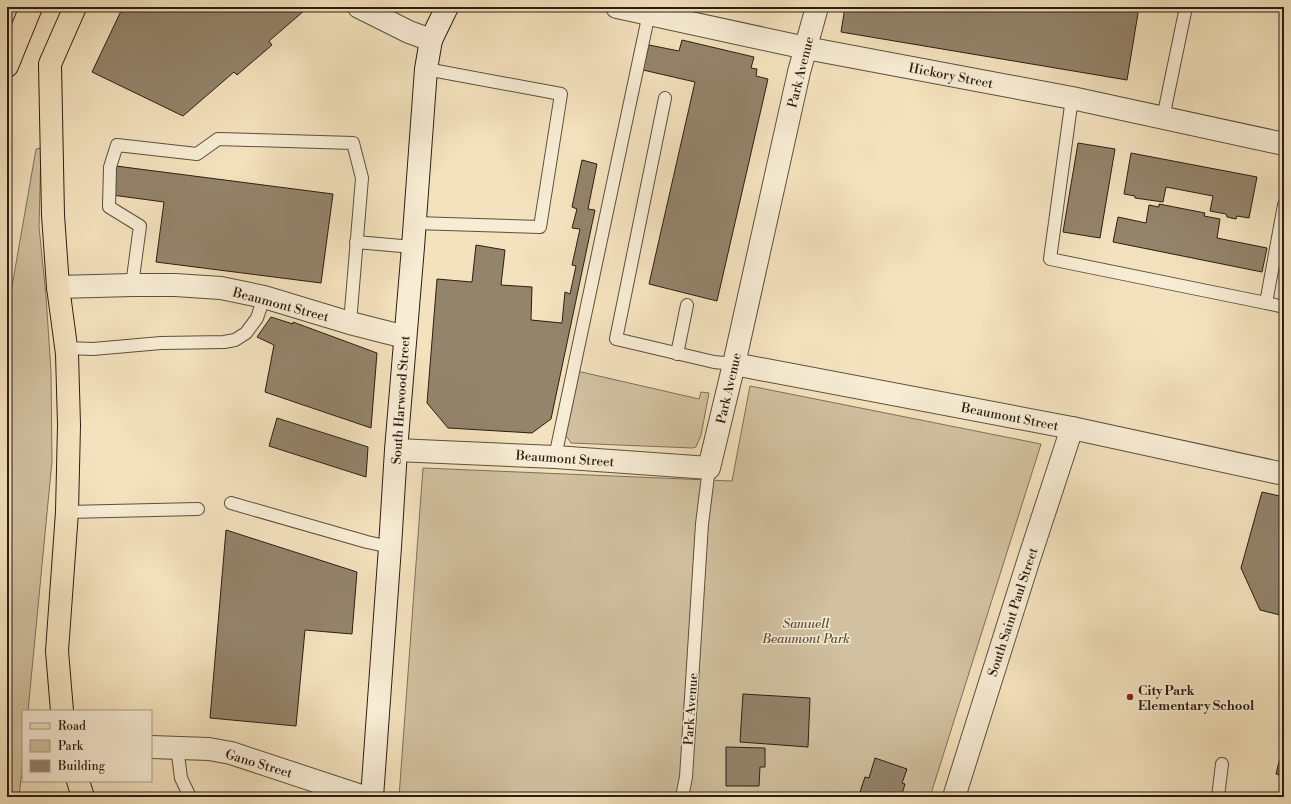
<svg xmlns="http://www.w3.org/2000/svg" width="1291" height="804" font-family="'Libre Bodoni',serif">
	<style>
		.green { fill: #d1c1a0; stroke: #7e7059 }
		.building { fill: #93846b; stroke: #2b1e12 }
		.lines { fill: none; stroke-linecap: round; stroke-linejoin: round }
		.service-casing { stroke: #5d4f3d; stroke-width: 14 }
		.minor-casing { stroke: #5d4f3d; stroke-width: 24 }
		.secondary-casing { stroke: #2b1e12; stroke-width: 24 }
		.primary-casing { stroke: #2b1e12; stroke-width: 24 }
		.service { stroke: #f7ecd4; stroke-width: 12 }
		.minor { stroke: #f7ecd4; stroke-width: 22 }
		.secondary { stroke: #f7ecd4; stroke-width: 22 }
		.primary { stroke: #f3e2bd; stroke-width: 22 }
		.poi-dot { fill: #8f2418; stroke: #f7ecd4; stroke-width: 1.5 }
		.labels { text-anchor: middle; stroke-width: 3; stroke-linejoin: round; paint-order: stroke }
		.street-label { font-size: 13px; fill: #2b1e12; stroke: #f7ecd4 }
		.park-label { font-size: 13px; font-style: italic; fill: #5d4f3d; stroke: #f7ecd4 }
		.poi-label { font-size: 13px; font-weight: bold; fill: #2b1e12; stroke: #f7ecd4; text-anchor: start }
	</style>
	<rect width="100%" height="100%" fill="#f3e2bd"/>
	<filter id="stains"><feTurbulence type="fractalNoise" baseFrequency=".005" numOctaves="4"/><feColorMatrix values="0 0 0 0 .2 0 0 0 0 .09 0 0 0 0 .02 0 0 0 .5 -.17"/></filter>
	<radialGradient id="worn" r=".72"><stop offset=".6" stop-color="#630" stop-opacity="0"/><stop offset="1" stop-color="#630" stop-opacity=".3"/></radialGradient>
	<g class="green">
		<polygon points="41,148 39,227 46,296 51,372 52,461 28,711 23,711 23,761 19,797 7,797 7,337 10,298 36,149"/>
		<polygon points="577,371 699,399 701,392 709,393 701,435 696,447 692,448 571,443 564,433"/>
		<polygon points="750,386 1041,444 930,797 399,797 423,468 732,481"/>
	</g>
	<g class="building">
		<polygon points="117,7 299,7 305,10 269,41 272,45 237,75 234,72 183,116 92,72 122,9"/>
		<polygon points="845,7 1139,7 1127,80 841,32"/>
		<polygon points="682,40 754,57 751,68 757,69 756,76 768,79 717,301 649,284 695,82 643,70 649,45 679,51"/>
		<polygon points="1078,143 1115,149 1100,238 1063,232"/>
		<polygon points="1131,153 1257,177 1249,218 1237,216 1236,219 1227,217 1226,214 1210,211 1213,196 1166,187 1163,202 1135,198 1135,196 1124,194"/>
		<polygon points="582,160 597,164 588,209 595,210 551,419 532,433 448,428 427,403 437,279 472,282 476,245 505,250 501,285 532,287 531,320 562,323 565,292 570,294 576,266 572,265 580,229 572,228 577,209 572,207"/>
		<polygon points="116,166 333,194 321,283 156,262 164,202 112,195"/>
		<polygon points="1159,204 1205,213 1204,216 1220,219 1217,238 1267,248 1262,272 1113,242 1118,217 1146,223 1149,205 1159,207"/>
		<polygon points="271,317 293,324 293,322 377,353 371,428 265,392 274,345 257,337"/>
		<polygon points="277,418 368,447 366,477 269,446"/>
		<polygon points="1262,492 1284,497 1284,616 1260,610 1241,568"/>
		<polygon points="226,530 357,572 352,634 305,630 296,726 210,718"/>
		<polygon points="743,694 810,698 808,747 740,742"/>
		<polygon points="1284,742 1284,776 1276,774"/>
		<polygon points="726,747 765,748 765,767 760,767 759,786 726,786"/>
		<polygon points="875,758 907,769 902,783 905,784 901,797 862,797 862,796 859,795 865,777 869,778"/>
	</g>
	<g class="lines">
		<defs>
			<g id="service">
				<polyline points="665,98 616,339 714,362 734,364"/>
				<polyline points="1072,98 1050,259 1266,303 1284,205"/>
				<polyline points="1163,118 1186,7"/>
				<polyline points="415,223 540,227 561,94 426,69"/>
				<polyline points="356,242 413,247"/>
				<polyline points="132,285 140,226 109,207 110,167 117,145 197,154 218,139 353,143 362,178 350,323"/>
				<polyline points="1266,303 1284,307"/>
				<polyline points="66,348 93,349 161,343 224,342 235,340 246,333 257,318 264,297"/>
				<polyline points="677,354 687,305"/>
				<polyline points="555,457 649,13"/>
				<polyline points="231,503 367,542 390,547"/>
				<polyline points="67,512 198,509"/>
				<polyline points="177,747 181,778 190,797"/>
				<polyline points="682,797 686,777 702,524 709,468"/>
				<polyline points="1218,797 1222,764"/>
			</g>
			<g id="minor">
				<polyline points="359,7 409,32 431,40"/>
				<polyline points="617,7 806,48 1072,98 1284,144"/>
				<polyline points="58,287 132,285 175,285 221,288 264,297 350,323 405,337"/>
				<polyline points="734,364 1072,428 1284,474"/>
				<polyline points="396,450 555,457 709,468 734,364 799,72 817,7"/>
				<polyline points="151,747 209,749 231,753 364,797"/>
				<polyline points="954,797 1028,562 1072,428"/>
			</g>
			<polyline id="secondary" points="372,797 390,547 396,450 413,247 426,69 431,40 447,7"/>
			<g id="primary">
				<polyline points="7,66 31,7"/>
				<polyline points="62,711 57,651 67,512 69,425 67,354 58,287 53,215 50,64 75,7"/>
				<polyline points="78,781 83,797"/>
			</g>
		</defs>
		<use href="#service" class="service-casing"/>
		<use href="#minor" class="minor-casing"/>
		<use href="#secondary" class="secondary-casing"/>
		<use href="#primary" class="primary-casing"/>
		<use href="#service" class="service"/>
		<use href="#minor" class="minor"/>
		<use href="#secondary" class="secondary"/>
		<use href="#primary" class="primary"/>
	</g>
	<circle class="poi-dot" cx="1130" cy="697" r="4"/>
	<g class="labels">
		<g class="street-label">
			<text transform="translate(800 72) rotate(-76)" y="5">Park Avenue</text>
			<text transform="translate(951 75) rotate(11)" y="5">Hickory Street</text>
			<text transform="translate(281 304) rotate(15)" y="5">Beaumont Street</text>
			<text transform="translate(728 388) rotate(-77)" y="5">Park Avenue</text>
			<text transform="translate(400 400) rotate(-86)" y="5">South Harwood Street</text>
			<text transform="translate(1010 416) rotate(11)" y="5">Beaumont Street</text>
			<text transform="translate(565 458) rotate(4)" y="5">Beaumont Street</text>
			<text transform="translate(1012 612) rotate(-72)" y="5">South Saint Paul Street</text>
			<text transform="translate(690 709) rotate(-86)" y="5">Park Avenue</text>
			<text transform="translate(259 763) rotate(17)" y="5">Gano Street</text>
		</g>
		<g class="park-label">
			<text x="806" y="628">Samuell<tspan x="806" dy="15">Beaumont Park</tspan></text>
		</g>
		<g class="poi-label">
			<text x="1138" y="695">City Park<tspan x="1138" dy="15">Elementary School</tspan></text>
		</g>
	</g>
	<rect width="1291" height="804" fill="none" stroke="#f3e2bd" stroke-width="24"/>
	<rect x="8" y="8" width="1275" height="788" fill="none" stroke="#2b1e12" stroke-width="2"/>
	<rect x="12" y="12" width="1267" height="780" fill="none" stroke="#2b1e12"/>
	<rect x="22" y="710" width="130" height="72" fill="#f7ecd4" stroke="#a59a86"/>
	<rect x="30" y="723" width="20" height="6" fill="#f3e2bd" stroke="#a59a86"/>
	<text x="58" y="730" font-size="12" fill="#2b1e12">Road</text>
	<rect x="30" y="740" width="20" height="12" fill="#d1c1a0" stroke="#a59a86"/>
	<text x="58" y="750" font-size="12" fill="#2b1e12">Park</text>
	<rect x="30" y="760" width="20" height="12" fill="#93846b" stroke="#a59a86"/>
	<text x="58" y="770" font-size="12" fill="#2b1e12">Building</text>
	<rect width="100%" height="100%" filter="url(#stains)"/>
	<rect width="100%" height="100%" fill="url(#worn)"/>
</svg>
